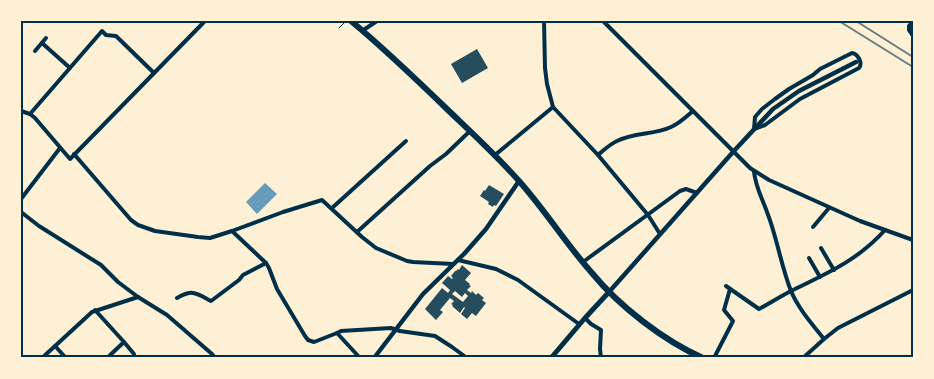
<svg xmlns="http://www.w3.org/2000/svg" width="934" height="379" font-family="Cabin,sans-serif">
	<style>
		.water { fill: #669bbc }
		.building { fill: #264d5e; fill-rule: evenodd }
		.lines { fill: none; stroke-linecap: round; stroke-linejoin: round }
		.path { stroke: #003049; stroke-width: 1 }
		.minor { stroke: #003049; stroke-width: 4 }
		.tertiary { stroke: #003049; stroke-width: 4.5 }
		.secondary { stroke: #003049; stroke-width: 5 }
		.trunk { stroke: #003049; stroke-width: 6 }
		.rail { stroke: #657d81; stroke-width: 2 }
		.neatline { fill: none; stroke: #003049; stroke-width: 2 }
	</style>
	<rect width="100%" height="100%" fill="#fdf0d5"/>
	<polygon class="water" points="265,183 277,194 257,214 246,202"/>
	<g class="building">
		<polygon points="477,49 488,68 462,83 451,64"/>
		<polygon points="489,185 504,194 496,206 494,205 493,207 488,204 489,202 480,196 484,190 485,191"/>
		<path d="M 462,265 L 471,273 L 465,280 L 470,284 L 469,285 L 471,286 L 467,290 L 471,293 L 472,291 L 476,295 L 478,293 L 484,298 L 482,300 L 486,303 L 476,316 L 472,313 L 467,319 L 461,314 L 465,308 L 464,307 L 460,313 L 452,306 L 453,305 L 451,304 L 454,301 L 450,298 L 440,310 L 443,312 L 436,320 L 425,309 L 442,288 L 448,293 L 450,290 L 442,283 L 448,276 L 452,279 L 453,278 L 451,276 L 455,271 L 456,271 L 458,269 L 459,270 ZM 455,291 L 462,297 L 465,293 L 468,296 L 463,302 L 452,294 Z"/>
	</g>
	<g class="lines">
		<polyline class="path" points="339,28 345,22"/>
		<g class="minor">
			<polyline points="544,21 545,68 547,84 553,107 598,155 648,215 660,234"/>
			<polyline points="603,21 750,168 769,180 860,221 913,240"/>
			<polyline points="913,22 909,26 909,30 913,36"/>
			<polyline points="362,31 377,21"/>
			<polyline points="42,43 70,68"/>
			<polyline points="35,51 46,38"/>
			<path d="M 852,53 C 858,54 863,63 859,68 L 800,99 L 765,125 L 754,129 L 755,117 L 762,109 L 775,99 L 789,89 L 813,75 L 820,69 Z"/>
			<polyline points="21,111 30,114 35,118 70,159 205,21"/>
			<polyline points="30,114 102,31 106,35 116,36 154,73"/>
			<polyline points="74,154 131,220 138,225 155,231 198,237 210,238 232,231 283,212 322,200 362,237 376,248 407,261 413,262 453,264"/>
			<polyline points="495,155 553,107"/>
			<path d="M 598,155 C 604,150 610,144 617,141 C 634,132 654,135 671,127 C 679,124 686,117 693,111"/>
			<path d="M 754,172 C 756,188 762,198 767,212 C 777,237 781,266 791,291 C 798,308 812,324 824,339"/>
			<polyline points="21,199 60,148"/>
			<polyline points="332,208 406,141"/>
			<polyline points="21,212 39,226 101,265 118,282 138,297 167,315 212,354 215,358"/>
			<polyline points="813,227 829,208"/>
			<polyline points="232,231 266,263 269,268 277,289 305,336 308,340 314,342 337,333 360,358"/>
			<polyline points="357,232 430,166 446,154 470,131"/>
			<polyline points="821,248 834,270"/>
			<polyline points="809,258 820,277"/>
			<polyline points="458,260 496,269 518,280 579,324"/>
			<polyline points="583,262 680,191 686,189 697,193"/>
			<path d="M 726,286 L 759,309 C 770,303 781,296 793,290 C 828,273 858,260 885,230"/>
			<path d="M 177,298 C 193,289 196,293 211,301 L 239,280 L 243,275 L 266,263"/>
			<polyline points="95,310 124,342 107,358"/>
			<polyline points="585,318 591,324 601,330 600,349 601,358"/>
			<polyline points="337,333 341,331 391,328 400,331 435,336 452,347 467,358"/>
			<polyline points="124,342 134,354"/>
			<polyline points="55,346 66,358"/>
			<polyline points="42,358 92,312 138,297"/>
			<polyline points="714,358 733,321 724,310 730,289"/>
			<polyline points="803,358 824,339 838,328 913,290"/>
		</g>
		<g class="tertiary">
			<polyline points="609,292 733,152 773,109 799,91 856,62"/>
			<polyline points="374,358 423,294 464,254 486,229 519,181"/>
		</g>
		<polyline class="secondary" points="551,358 585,318 609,292"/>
		<path class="trunk" d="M 351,21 C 385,49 417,80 449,111 C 473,134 497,156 519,181 C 545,210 566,244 592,273 C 619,306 664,341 703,358"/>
		<g class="rail">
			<polyline points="839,21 913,67"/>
			<polyline points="856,21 913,57"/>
		</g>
	</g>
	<rect width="934" height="379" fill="none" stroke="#fdf0d5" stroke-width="45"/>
	<rect x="22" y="22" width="890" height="334" class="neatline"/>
</svg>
